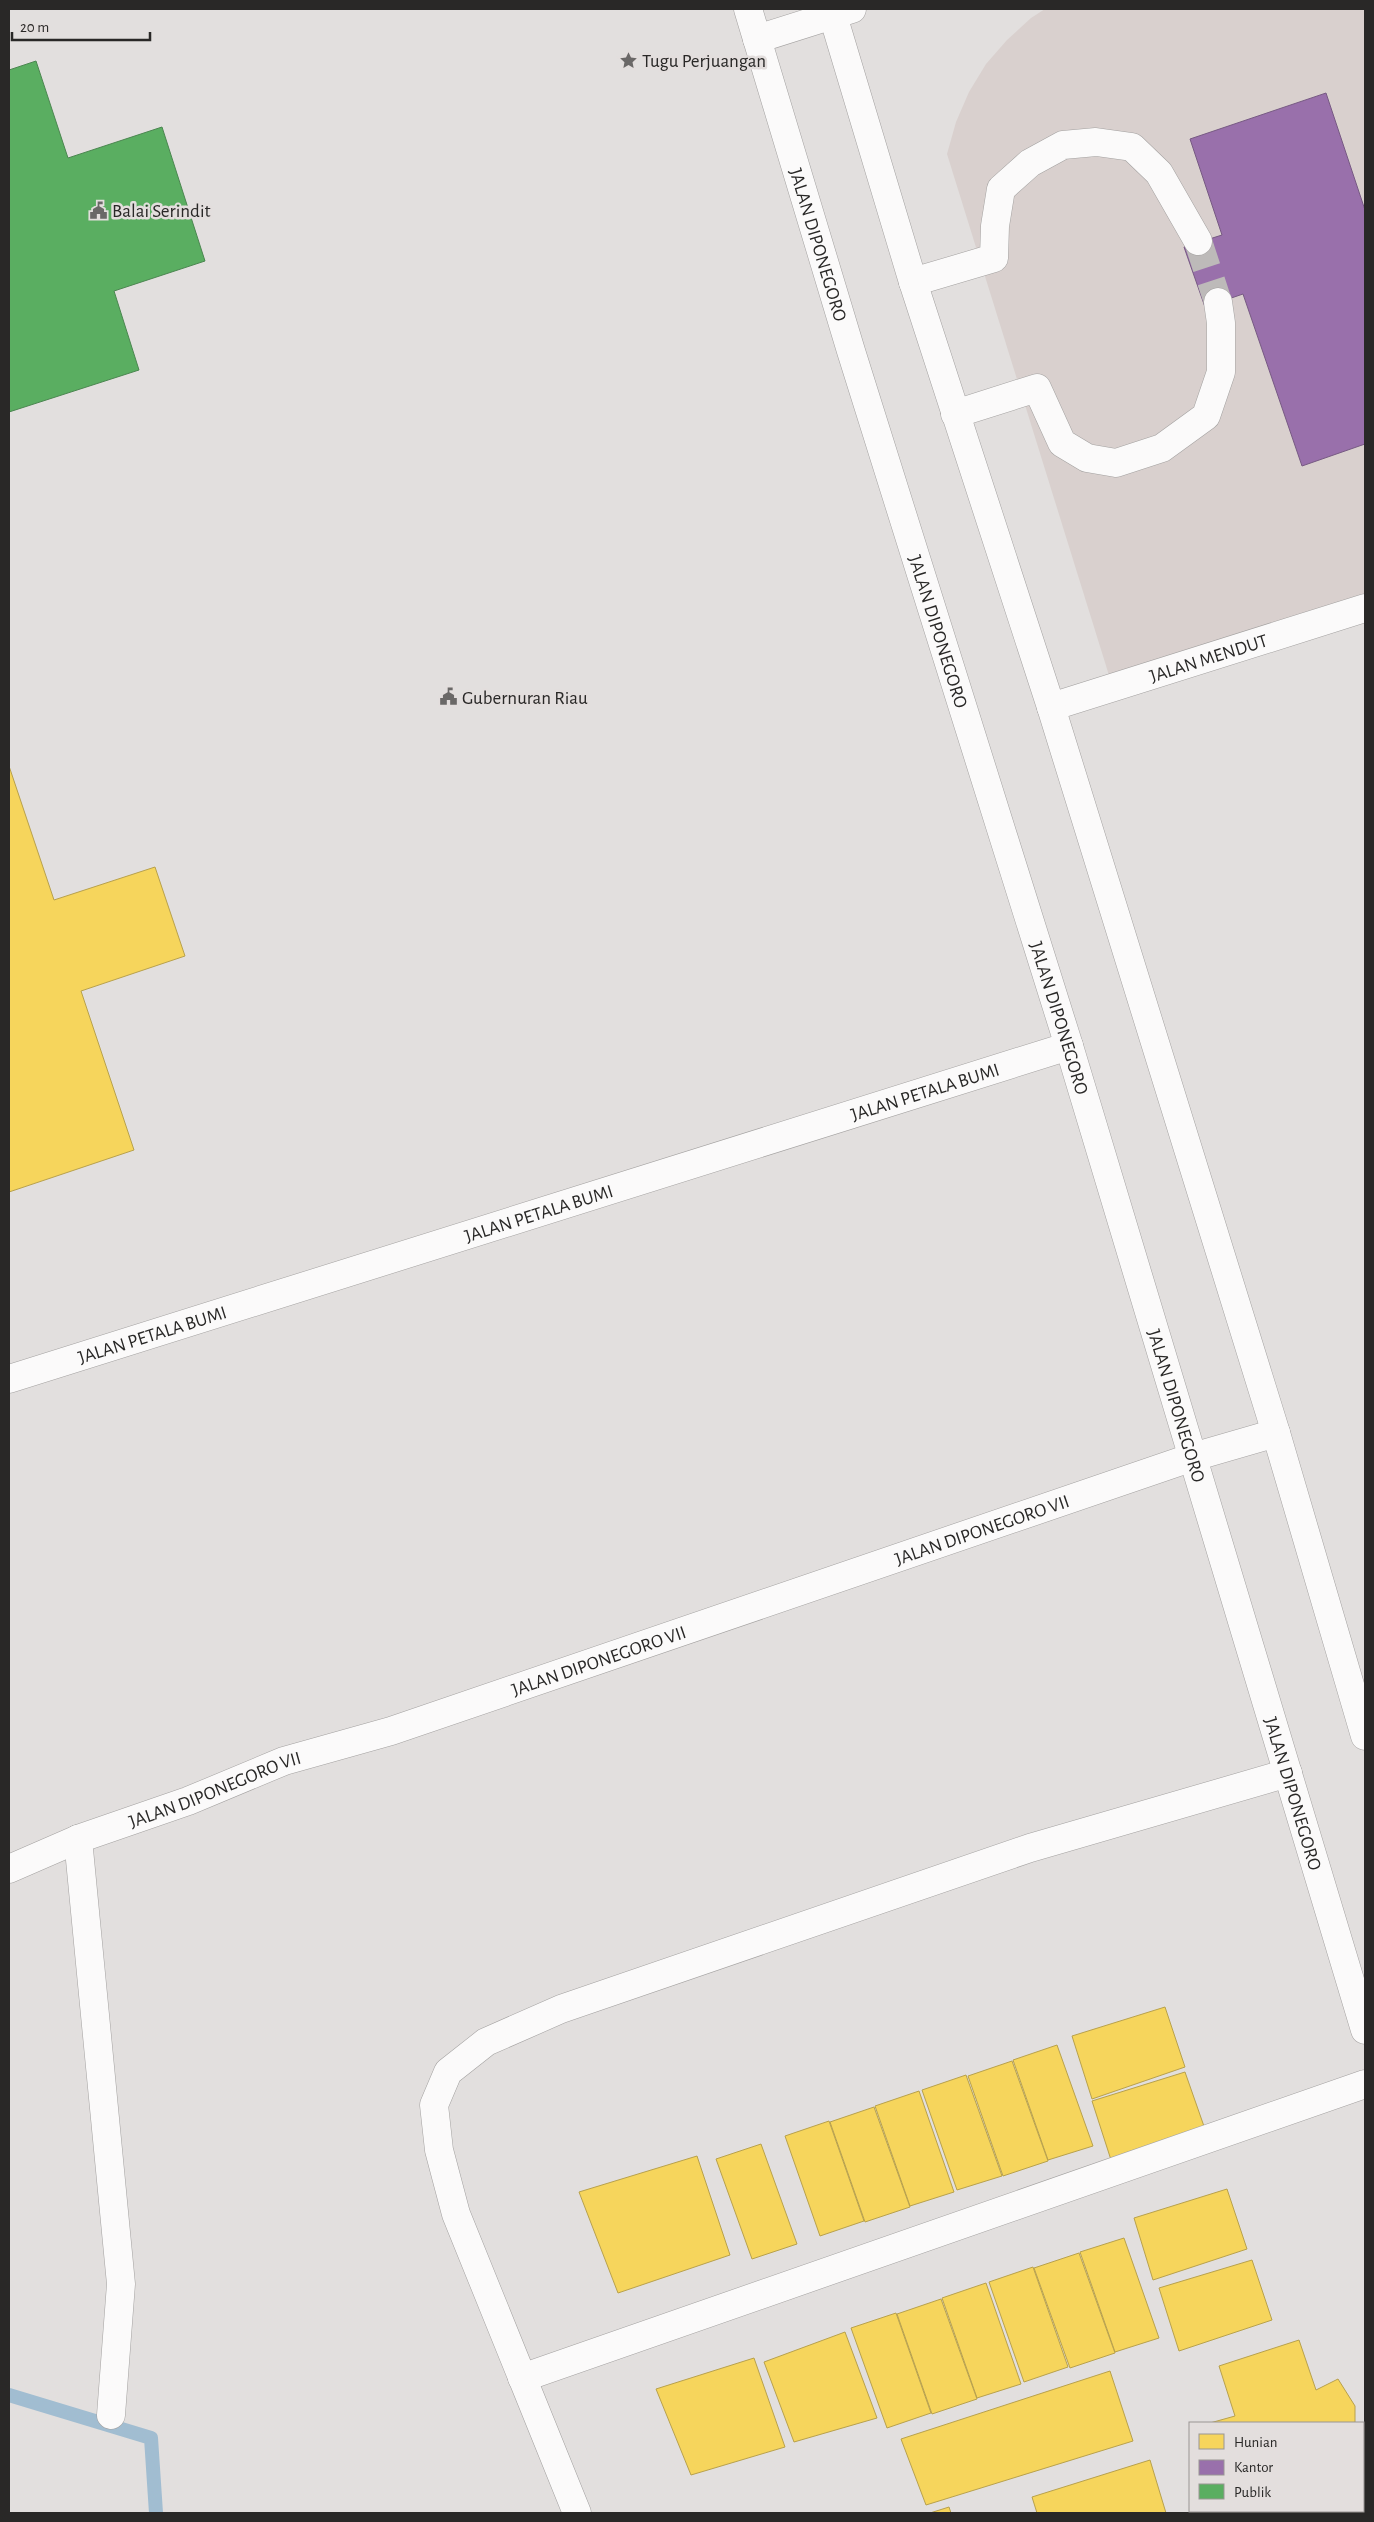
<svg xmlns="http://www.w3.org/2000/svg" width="1374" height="2522" font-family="'Alegreya Sans',sans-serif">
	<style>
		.built { fill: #d9d0ce }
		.homes { fill: #f6d55c; stroke: #b8a14c }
		.offices { fill: #9970ab; stroke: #775a83 }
		.public { fill: #5aae61; stroke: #4b8650 }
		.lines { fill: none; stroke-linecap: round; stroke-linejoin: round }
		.stream { stroke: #a1bdd1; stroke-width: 14 }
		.minor-tunnel { stroke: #bdbab9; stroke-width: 28; stroke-dasharray: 28 14; stroke-linecap: butt }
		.minor-casing { stroke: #a3a1a0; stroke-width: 29 }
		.major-casing { stroke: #a3a1a0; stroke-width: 29 }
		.minor { stroke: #fbfafa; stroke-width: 28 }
		.major { stroke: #fbfafa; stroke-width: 28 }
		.labels { text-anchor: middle; stroke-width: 5; stroke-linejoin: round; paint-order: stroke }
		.poi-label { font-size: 19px; fill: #292827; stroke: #e3dedd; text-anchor: start }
		.street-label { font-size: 19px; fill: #292827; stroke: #e3dedd }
	</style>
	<rect width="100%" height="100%" fill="#e2dfde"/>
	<polygon class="built" points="1045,9 1365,9 1365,603 1112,685 947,154 956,122 969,92 986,64 1007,40 1031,18"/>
	<g class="homes">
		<polygon points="9,766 54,900 155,867 185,956 81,991 134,1150 9,1192"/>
		<polygon points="1165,2007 1185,2067 1092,2099 1072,2036"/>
		<polygon points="1057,2045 1093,2146 1048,2160 1013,2060"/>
		<polygon points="1012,2061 1048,2161 1003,2176 968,2076"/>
		<polygon points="1185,2072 1206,2132 1112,2163 1092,2101"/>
		<polygon points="966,2075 1002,2176 957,2190 922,2090"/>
		<polygon points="919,2091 954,2192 910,2206 875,2106"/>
		<polygon points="874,2107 910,2207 865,2222 830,2122"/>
		<polygon points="829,2121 864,2221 820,2236 785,2136"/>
		<polygon points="761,2144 797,2244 752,2259 716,2159"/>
		<polygon points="697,2156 730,2255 618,2293 579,2192"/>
		<polygon points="1227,2189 1247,2249 1153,2280 1134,2218"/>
		<polygon points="1124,2238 1159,2338 1115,2352 1080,2252"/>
		<polygon points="1079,2253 1115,2353 1070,2368 1034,2268"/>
		<polygon points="1252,2260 1272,2320 1179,2351 1159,2288"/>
		<polygon points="1033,2267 1068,2367 1024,2382 989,2282"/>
		<polygon points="986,2283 1021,2384 977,2398 942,2298"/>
		<polygon points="941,2299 977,2399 932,2414 897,2314"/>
		<polygon points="896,2313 931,2413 887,2428 851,2328"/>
		<polygon points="845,2332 877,2418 794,2442 764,2362"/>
		<polygon points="1299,2340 1316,2390 1338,2379 1355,2406 1355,2423 1210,2423 1235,2416 1219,2366"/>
		<polygon points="754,2358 785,2447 691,2475 656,2389"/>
		<polygon points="1110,2371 1133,2441 926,2505 901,2439"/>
		<polygon points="1150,2460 1166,2513 1037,2513 1032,2497"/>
		<polygon points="949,2507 951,2513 930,2513"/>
		<polygon points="1214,2511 1284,2511 1277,2513 1215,2513"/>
	</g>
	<polygon class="offices" points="1326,93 1365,210 1365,444 1302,466 1243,294 1205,307 1184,247 1222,235 1190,139"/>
	<polygon class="public" points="36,61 68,158 162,127 205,261 114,291 139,370 9,412 9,70"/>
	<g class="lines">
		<polyline class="stream" points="9,2395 151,2438 156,2513"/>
		<polyline class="minor-tunnel" points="1198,241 1218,302"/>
		<defs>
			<g id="minor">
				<polyline points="913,282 994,258 995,226 1001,189 1030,163 1063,145 1096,142 1132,147 1159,173 1198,241"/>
				<polyline points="955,414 1037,388 1062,443 1087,458 1116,463 1162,448 1206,416 1221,372 1221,323 1218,302"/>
				<path id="s1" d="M 1051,707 L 1365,608"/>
				<path id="s2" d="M 9,1379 L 1069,1046"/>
				<polyline points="78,1839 121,2284 111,2415"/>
				<path id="s3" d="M 9,1869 L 78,1839 L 188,1801 L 284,1761 L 391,1731 L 1193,1457 L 1276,1433"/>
				<polyline points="522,2378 1365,2084"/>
				<polyline points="577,2513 456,2214 439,2150 434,2105 448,2072 486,2042 561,2009 1030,1848 1288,1773"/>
			</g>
			<g id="major">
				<path id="s4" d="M 748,9 L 851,351 L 1069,1046 L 1365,2030"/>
				<polyline points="831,9 913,282 1051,707 1276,1433 1365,1736"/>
				<polyline points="757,39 852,9"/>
			</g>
		</defs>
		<use href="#minor" class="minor-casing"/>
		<use href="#major" class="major-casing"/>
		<use href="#minor" class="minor"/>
		<use href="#major" class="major"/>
	</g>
	<defs>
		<symbol id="sight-bare" viewBox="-9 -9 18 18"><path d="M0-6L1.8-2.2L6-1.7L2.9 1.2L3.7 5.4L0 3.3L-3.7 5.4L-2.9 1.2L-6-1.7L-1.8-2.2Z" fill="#6a6867" stroke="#e3dedd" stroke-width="2.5" paint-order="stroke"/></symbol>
		<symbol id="civic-bare" viewBox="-9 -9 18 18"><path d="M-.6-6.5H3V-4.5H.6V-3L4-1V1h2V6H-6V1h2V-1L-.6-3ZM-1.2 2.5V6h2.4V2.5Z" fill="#6a6867" stroke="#e3dedd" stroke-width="2.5" paint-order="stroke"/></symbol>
	</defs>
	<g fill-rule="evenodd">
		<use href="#sight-bare" x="616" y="48" width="25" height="25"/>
		<use href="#civic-bare" x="86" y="198" width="25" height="25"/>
		<use href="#civic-bare" x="436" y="684" width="25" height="25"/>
	</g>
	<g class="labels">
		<g class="poi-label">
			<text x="642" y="67">Tugu Perjuangan</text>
			<text x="112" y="217">Balai Serindit</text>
			<text x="462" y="704">Gubernuran Riau</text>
		</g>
		<g class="street-label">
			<text dy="7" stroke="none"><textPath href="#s4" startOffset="246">JALAN DIPONEGORO</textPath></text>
			<text dy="7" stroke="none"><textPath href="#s4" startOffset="651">JALAN DIPONEGORO</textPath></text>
			<text dy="7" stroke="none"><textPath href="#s1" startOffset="165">JALAN MENDUT</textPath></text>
			<text dy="7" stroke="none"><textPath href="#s4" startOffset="1056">JALAN DIPONEGORO</textPath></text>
			<text dy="7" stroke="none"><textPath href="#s2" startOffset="960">JALAN PETALA BUMI</textPath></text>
			<text dy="7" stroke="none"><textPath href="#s2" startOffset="555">JALAN PETALA BUMI</textPath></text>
			<text dy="7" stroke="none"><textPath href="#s2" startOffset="150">JALAN PETALA BUMI</textPath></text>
			<text dy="7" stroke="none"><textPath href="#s4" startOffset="1461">JALAN DIPONEGORO</textPath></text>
			<text dy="7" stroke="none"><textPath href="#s3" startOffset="1031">JALAN DIPONEGORO VII</textPath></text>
			<text dy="7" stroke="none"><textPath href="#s3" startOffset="626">JALAN DIPONEGORO VII</textPath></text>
			<text dy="7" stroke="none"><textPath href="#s3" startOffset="221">JALAN DIPONEGORO VII</textPath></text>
			<text dy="7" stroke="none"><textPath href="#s4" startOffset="1866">JALAN DIPONEGORO</textPath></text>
		</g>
	</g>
	<rect width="1374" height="2522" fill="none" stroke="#292827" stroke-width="20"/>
	<rect x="1189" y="2422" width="175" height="90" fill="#e3dedd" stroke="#999594"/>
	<rect x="1199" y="2434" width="25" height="15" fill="#f6d55c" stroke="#999594"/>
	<text x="1234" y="2447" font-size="15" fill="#292827">Hunian</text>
	<rect x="1199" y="2460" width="25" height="15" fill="#9970ab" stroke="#999594"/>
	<text x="1234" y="2472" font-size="15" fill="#292827">Kantor</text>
	<rect x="1199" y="2484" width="25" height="15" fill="#5aae61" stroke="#999594"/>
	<text x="1234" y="2497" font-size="15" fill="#292827">Publik</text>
	<path d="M12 32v8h138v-8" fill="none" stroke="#292827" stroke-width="2.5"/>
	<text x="20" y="32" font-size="15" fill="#292827" stroke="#e3dedd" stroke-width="4" paint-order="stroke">20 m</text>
</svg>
